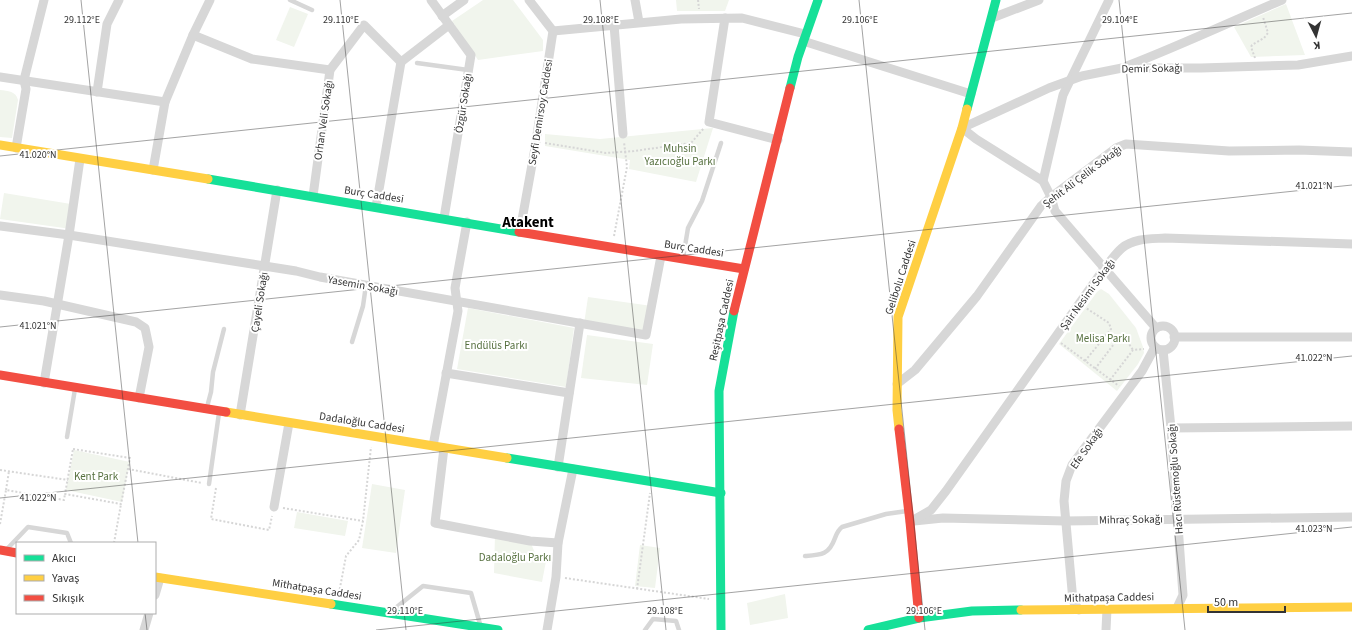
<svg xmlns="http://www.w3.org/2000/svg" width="1352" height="630" font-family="'Source Sans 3',sans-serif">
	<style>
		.green { fill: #f1f5ed }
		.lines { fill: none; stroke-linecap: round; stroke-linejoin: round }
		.path { stroke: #d6d6d6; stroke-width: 2; stroke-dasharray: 2 2; stroke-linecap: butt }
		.lane { stroke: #d7d7d7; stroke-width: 4.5 }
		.street { stroke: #d7d7d7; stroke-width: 9 }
		.fast { stroke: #16e098; stroke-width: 9 }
		.slow { stroke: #ffcf43; stroke-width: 9 }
		.jam { stroke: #f24e42; stroke-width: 9 }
		.ticks { fill: none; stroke: #333; stroke-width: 1; stroke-opacity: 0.45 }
		.labels { text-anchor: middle; stroke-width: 4; stroke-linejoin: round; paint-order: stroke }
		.street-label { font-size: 11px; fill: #333; stroke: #fff }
		.park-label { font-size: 11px; fill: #56703f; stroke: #fff }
		.district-label { font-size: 15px; font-weight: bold; fill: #000; stroke: #fff }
		.ticks-label { font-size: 10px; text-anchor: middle; fill: #333; stroke: #fff; stroke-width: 4; stroke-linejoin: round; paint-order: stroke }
	</style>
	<rect width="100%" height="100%" fill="#fff"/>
	<g class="green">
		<polygon points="483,0 513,0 543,40 543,51 478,60 452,21"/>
		<polygon points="676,0 729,0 725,11 677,11"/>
		<polygon points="1286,4 1305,55 1251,57 1234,27"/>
		<polygon points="290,7 308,14 294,47 276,40"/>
		<path d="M 0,90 C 8,91 16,91 18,100 L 12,138 L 0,137 Z"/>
		<polygon points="713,128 696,182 629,169 630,160 545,146 545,134 600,139"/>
		<polygon points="4,193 77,205 71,229 0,219"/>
		<polygon points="1101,289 1109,294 1136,328 1143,347 1144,353 1138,364 1117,391 1059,344 1097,292"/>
		<polygon points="588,297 652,306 644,334 584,324"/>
		<polygon points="468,308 574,328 566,387 457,369"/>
		<polygon points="587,335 653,344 647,385 581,378"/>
		<polygon points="74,450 130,462 122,502 66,490"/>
		<polygon points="372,484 405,490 396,553 362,548"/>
		<polygon points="297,512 348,521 345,536 294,528"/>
		<polygon points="495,534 530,541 535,553 547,556 542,582 494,573"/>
		<polygon points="640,545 660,548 655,588 635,586"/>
		<polygon points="785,594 788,618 750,625 747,603"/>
	</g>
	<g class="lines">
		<g class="path">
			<polyline points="698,0 699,9"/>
			<polyline points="1255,58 1251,47 1252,45 1264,38 1268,33 1263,17"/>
			<polyline points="545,143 606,153 634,151 691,143 704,128"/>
			<polyline points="614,236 627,167 624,142"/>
			<polyline points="1061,343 1119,386"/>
			<polyline points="1085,361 1111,329 1109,323 1086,308"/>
			<polyline points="1095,369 1120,336 1123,335 1133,350"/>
			<polyline points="1110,380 1133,350 1144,349"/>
			<polygon points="73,449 130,458 121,504 65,494"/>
			<polyline points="128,469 202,483"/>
			<polyline points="0,470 68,480"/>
			<polyline points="216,488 211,519 269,530 272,516"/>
			<polyline points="6,490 9,471"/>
			<polyline points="283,508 363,521"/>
			<polyline points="0,524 6,490 64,500 65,494"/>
			<polyline points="114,543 121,504"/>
			<polyline points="565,578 709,599"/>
			<polyline points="637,589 650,493"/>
			<polyline points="339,593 346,556 359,540 363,521 371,447"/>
		</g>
		<g class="lane">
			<polyline points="290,0 312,10"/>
			<polyline points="417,63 468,70"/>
			<polyline points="683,258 688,228 702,201 721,143"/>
			<polyline points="352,342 363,306 366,285"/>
			<polyline points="207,407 211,392 213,372 224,329"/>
			<polyline points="67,437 75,389"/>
			<polyline points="209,484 219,413"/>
			<polyline points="7,549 28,527 67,533 71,543"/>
			<path d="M 805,556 C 821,555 829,555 835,538 C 837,533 838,530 842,527 L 886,514 L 907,511"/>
			<polyline points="393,610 423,586 471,593 480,624"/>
			<polyline points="645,630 653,619 676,621 679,630"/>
		</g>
		<g class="street">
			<polyline points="431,0 471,55 444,218"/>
			<polyline points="635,0 639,22"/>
			<polyline points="1109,0 1063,95 1043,181 1051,197 1055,211 1156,328"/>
			<polyline points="442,16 464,0"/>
			<polyline points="725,18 709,122 778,140"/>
			<polyline points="992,18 1039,0"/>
			<polyline points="614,25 623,134"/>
			<polyline points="553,31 681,19 742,18 805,34"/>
			<polyline points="193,35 252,59 330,70"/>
			<polyline points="803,41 971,94"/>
			<path d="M 1127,66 C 1179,46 1230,22 1282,0"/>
			<polyline points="0,77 165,102"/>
			<polyline points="97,92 107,24 119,0"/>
			<polyline points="16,148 26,89 24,80 44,0"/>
			<polyline points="153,170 165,102 193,35 210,0"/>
			<polyline points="1043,181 976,139 962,128 1049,88 1082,76 1122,68 1201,68 1298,65 1352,56"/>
			<polyline points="313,196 330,70 364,25 401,62 449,25"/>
			<polyline points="376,207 401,62"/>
			<polyline points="0,226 69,235 296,271 320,277 646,335 661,256"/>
			<polyline points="520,231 535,148 553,31 529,0"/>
			<polyline points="0,295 44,301 136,322 145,328 149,347 139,398"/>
			<circle cx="1163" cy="338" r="12"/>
			<polyline points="1174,337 1352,337"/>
			<polyline points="1163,350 1171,428 1183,595 1177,608"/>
			<polyline points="446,373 569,393"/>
			<polyline points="44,383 69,235 80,159"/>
			<polyline points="897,384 915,370 977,296 1041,206 1051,197 1116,148 1126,144 1229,151 1299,150 1352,152"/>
			<polyline points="240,415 277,190"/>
			<polyline points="1171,428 1352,426"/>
			<polyline points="433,446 458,311 455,288 467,222"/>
			<polyline points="444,448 435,523 530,541 558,543"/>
			<polyline points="558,467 580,323"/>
			<polyline points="274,507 289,423"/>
			<polyline points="914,521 943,518 1065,521 1352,517"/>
			<path d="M 910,522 L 931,510 L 946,491 L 1103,270 C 1109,263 1115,254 1122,248 C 1134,238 1151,239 1165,238 L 1352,244"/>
			<polyline points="155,595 160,578"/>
			<polyline points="1079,610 1073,601 1064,501 1066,481 1072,465 1142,371 1155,347"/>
			<polyline points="144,630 149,613"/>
			<polyline points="547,630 556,577 558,543 573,469"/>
			<polyline points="1106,630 1107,609"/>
		</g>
		<g class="fast">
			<polyline points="790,88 798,57 818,0"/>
			<polyline points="967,109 996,0"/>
			<polyline points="208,179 519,232"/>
			<polyline points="507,458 721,493"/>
			<polyline points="331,604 498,630"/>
			<polyline points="721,630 719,391 734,311"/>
			<polyline points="868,630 919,618 972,611 1021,610"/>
		</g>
		<g class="slow">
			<polyline points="0,145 208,179"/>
			<polyline points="226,412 507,458"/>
			<polyline points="899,429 897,410 898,317 962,128 967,109"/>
			<polyline points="155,577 331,604"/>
			<polyline points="1021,610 1352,607"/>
		</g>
		<g class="jam">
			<polyline points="519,232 744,269"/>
			<polyline points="734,311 790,88"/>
			<polyline points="0,375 226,412"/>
			<polyline points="899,429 910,522 919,618"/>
			<polyline points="0,550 17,553"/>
		</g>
	</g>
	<path class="ticks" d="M 81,0 L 138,543M 340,0 L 406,630M 600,0 L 666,630M 859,0 L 925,630M 1119,0 L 1185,630M 0,156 L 1352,13M 0,327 L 1352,185M 0,498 L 1352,356M 145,613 L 147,630M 376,630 L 1352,527"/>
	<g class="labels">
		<g class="street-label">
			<text transform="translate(1152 68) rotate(-1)" y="4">Demir Sokağı</text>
			<text transform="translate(463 103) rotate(-81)" y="4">Özgür Sokağı</text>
			<text transform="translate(540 112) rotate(-81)" y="4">Seyfi Demirsoy Caddesi</text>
			<text transform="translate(323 120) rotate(-82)" y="4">Orhan Veli Sokağı</text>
			<text transform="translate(1082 176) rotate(-37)" y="4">Şehit Ali Çelik Sokağı</text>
			<text transform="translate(374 194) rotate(9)" y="4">Burç Caddesi</text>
			<text transform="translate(694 248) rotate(9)" y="4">Burç Caddesi</text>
			<text transform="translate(900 277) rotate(-72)" y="4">Gelibolu Caddesi</text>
			<text transform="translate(363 285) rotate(10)" y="4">Yasemin Sokağı</text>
			<text transform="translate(1087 294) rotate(-54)" y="4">Şair Nesimi Sokağı</text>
			<text transform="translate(259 302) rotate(-81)" y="4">Çayeli Sokağı</text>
			<text transform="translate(721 320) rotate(-78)" y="4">Reşitpaşa Caddesi</text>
			<text transform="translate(362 422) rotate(9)" y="4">Dadaloğlu Caddesi</text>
			<text transform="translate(1086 448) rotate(-55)" y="4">Efe Sokağı</text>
			<text transform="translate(1175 479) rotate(-94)" y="4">Hacı Rüstemoğlu Sokağı</text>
			<text transform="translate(1131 519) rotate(-1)" y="4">Mihraç Sokağı</text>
			<text transform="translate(317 589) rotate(9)" y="4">Mithatpaşa Caddesi</text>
			<text transform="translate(1109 597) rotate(-1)" y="4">Mithatpaşa Caddesi</text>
		</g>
		<g class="park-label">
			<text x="680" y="152">Muhsin<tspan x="680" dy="13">Yazıcıoğlu Parkı</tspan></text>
			<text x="1103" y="342">Melisa Parkı</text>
			<text x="496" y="349">Endülüs Parkı</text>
			<text x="96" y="480">Kent Park</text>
			<text x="515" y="561">Dadaloğlu Parkı</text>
		</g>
		<g class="district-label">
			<text x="528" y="227">Atakent</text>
		</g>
	</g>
	<g class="ticks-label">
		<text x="82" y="23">29.112°E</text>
		<text x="341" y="23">29.110°E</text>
		<text x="601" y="23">29.108°E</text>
		<text x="860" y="23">29.106°E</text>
		<text x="1120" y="23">29.104°E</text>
		<text x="38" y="158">41.020°N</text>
		<text x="1314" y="189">41.021°N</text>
		<text x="38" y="329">41.021°N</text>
		<text x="1314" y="361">41.022°N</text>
		<text x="38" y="501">41.022°N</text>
		<text x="1314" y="532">41.023°N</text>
		<text x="405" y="614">29.110°E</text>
		<text x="665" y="614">29.108°E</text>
		<text x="924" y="614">29.106°E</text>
	</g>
	<rect x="16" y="542" width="140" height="72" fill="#ffffff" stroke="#adadad"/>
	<rect x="24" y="555" width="20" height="6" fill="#16e098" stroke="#adadad"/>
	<text x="52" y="562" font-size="12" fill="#333333">Akıcı</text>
	<rect x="24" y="575" width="20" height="6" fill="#ffcf43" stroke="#adadad"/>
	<text x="52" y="582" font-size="12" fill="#333333">Yavaş</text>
	<rect x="24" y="595" width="20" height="6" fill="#f24e42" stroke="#adadad"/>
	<text x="52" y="602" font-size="12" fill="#333333">Sıkışık</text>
	<g transform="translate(1316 36) rotate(174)" stroke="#ffffff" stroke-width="3" paint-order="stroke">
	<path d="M0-3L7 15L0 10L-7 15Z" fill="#333333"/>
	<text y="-6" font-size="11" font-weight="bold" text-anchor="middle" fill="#333333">K</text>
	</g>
	<path d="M1208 606v6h77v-6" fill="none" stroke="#333333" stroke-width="2"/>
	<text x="1214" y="606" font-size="12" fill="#333333" stroke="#ffffff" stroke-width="3" paint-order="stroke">50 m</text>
</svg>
